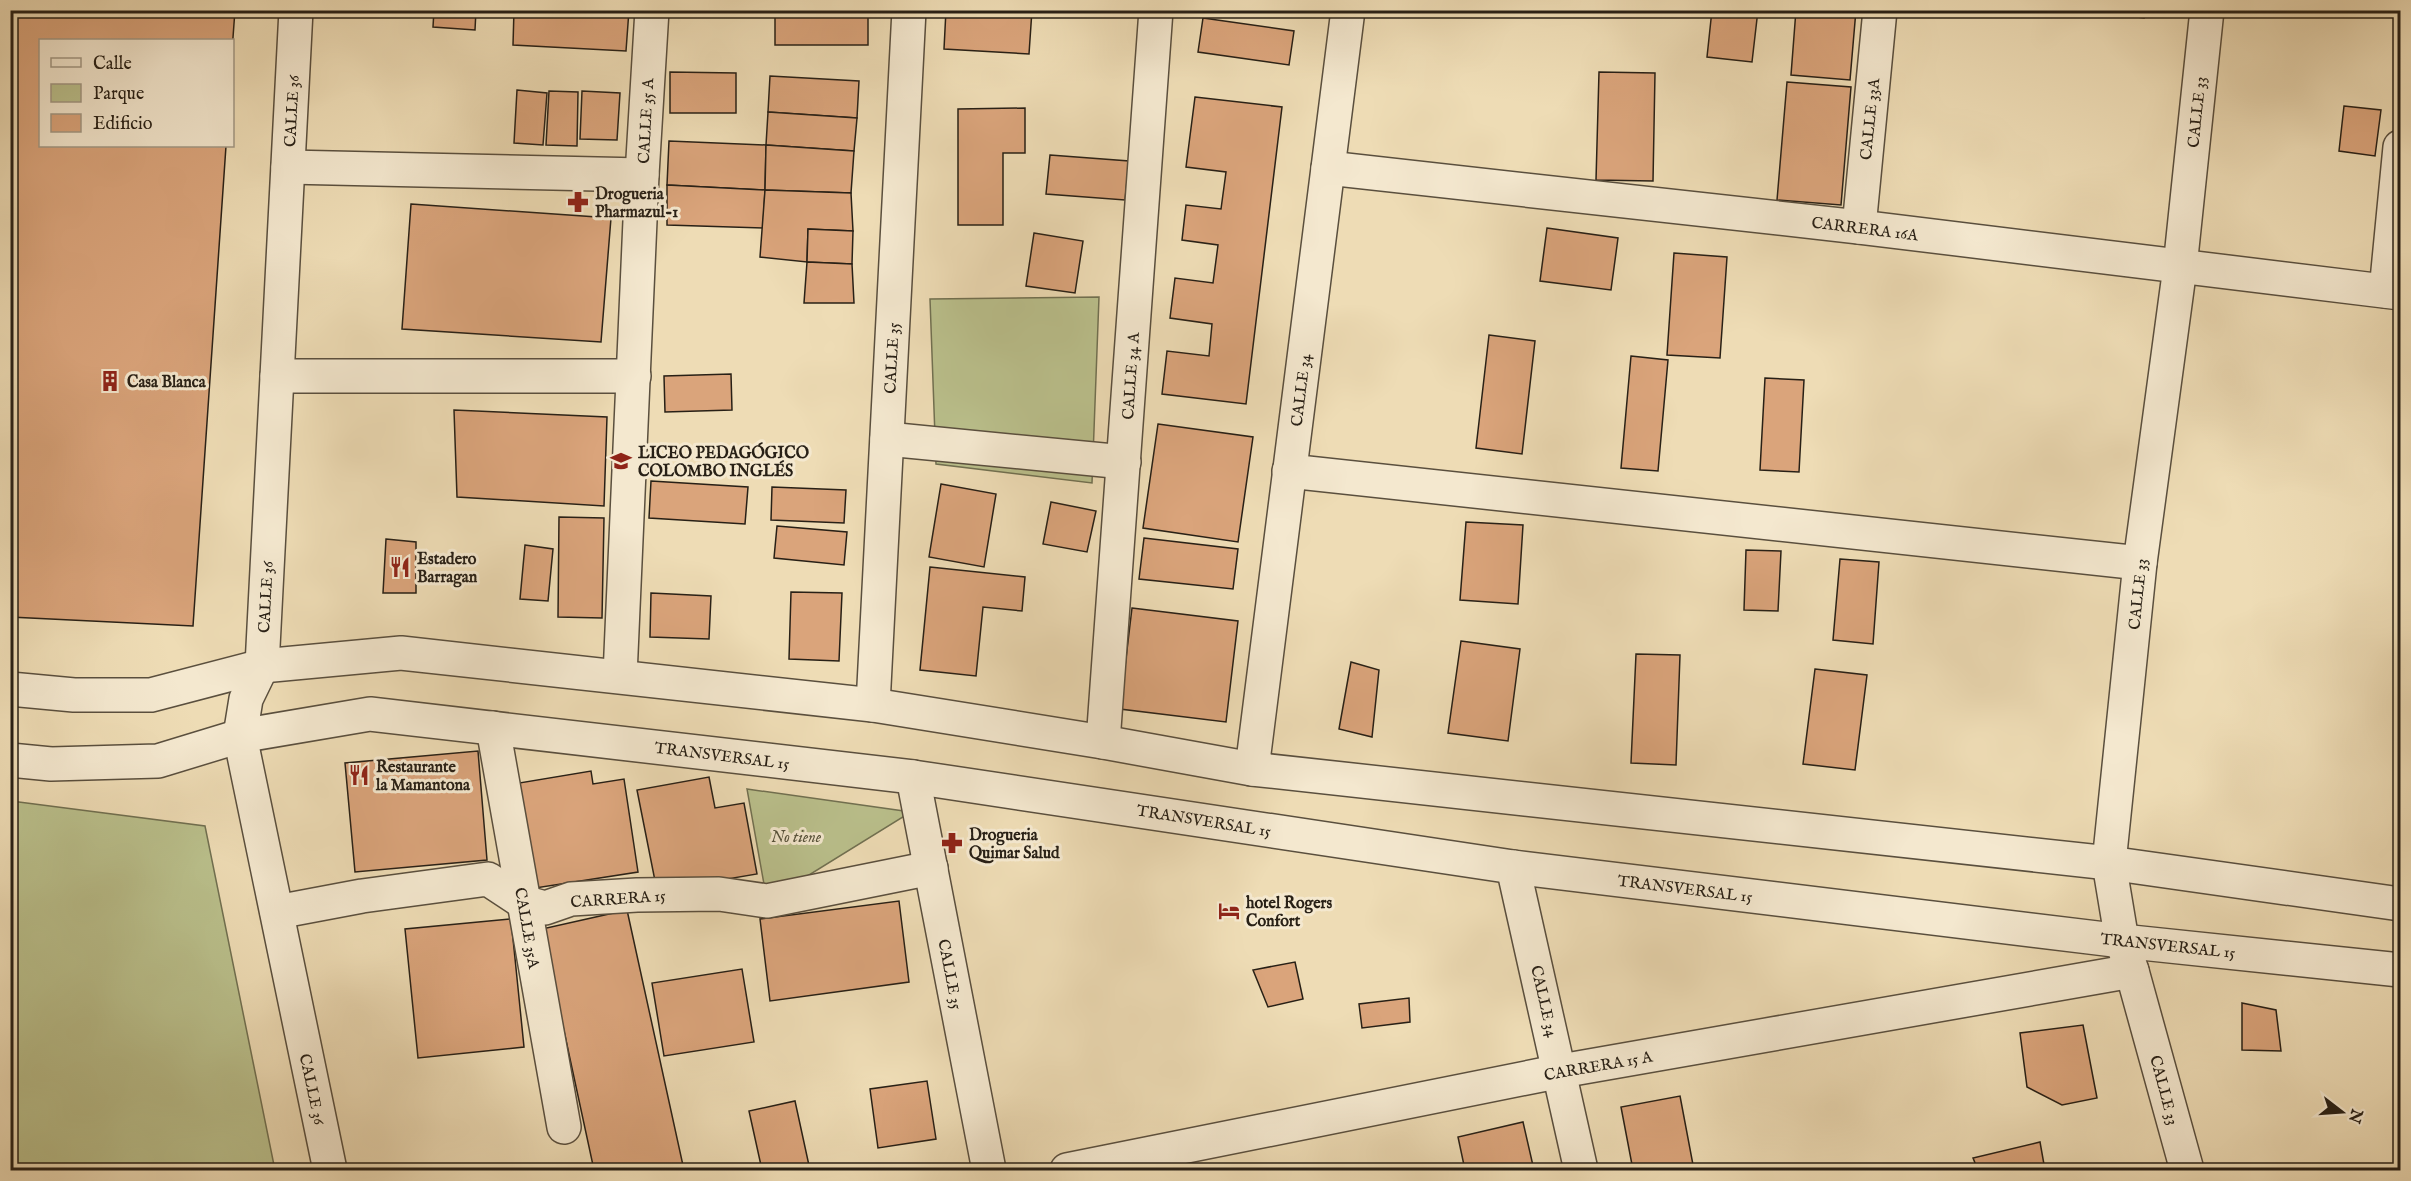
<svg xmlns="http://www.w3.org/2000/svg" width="2411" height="1181" font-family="'IM FELL English',serif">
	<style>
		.green { fill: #bac08c; stroke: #717051; stroke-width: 1.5 }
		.building { fill: #daa47b; stroke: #282016; stroke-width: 1.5 }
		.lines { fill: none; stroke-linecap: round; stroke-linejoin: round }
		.minor-casing { stroke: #5a4f3e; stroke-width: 36 }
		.minor { stroke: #f4e8cf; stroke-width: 33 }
		.labels { text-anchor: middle; stroke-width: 6; stroke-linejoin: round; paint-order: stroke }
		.street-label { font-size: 16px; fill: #282016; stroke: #f4e8cf }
		.poi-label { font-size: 16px; font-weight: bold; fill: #282016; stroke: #f4e8cf; text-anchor: start }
		.park-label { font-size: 16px; font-style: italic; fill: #545039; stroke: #f4e8cf }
	</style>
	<rect width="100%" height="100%" fill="#eedcb5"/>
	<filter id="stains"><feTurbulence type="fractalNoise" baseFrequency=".00333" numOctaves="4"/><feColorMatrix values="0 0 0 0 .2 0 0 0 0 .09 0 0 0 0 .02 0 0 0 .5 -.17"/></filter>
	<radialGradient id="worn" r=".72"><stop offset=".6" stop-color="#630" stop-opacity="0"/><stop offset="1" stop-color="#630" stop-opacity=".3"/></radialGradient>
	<g class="green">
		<polygon points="1099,297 1092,483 936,464 930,299"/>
		<polygon points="747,789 911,812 767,901"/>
		<polygon points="11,801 205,826 275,1170 11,1170"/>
	</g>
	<g class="building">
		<polygon points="10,10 235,10 232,51 232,40 40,40 40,146 226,146 193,626 10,617"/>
		<polygon points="434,10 476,10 475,30 433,27"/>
		<polygon points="514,10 629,10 626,51 513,45"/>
		<rect x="775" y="10" width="93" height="35"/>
		<polygon points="946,10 1032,10 1029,54 944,49"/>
		<polygon points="1712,10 1758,10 1752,62 1707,57"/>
		<polygon points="1796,10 1856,10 1850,80 1791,75"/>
		<polygon points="2080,10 2144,10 2144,18"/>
		<polygon points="1203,18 1294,31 1289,65 1198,52"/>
		<polygon points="670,72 736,73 736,113 670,113"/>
		<polygon points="1599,72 1655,73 1653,181 1596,180"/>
		<polygon points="770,76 859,81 857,118 768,112"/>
		<polygon points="1787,82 1851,87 1841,205 1777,200"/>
		<polygon points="517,90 547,93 543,145 514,143"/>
		<polygon points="549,91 578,92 577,146 546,145"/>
		<polygon points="582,91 620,93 617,140 580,139"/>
		<polygon points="1195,97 1282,107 1246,404 1162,394 1167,351 1209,356 1212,324 1170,318 1175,278 1213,283 1218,245 1182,240 1186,205 1221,209 1226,172 1186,167"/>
		<polygon points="2344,106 2381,110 2375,156 2339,151"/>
		<polygon points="1025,108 1025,153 1003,153 1003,225 958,225 958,109"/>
		<polygon points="768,112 857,118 854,151 766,145"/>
		<polygon points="669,141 766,145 765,190 667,185"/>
		<polygon points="766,145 854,151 851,193 765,190"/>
		<polygon points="1050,155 1129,161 1125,200 1046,194"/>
		<polygon points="667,185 765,190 763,228 667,225"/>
		<polygon points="765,190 851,193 853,231 808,229 807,262 760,257"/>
		<polygon points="411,204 611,218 601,342 402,329"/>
		<polygon points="1547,228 1618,238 1611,290 1540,281"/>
		<polygon points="808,229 853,231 852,264 807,262"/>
		<polygon points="1034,233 1083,241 1075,293 1026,286"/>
		<polygon points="1674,253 1727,257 1720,358 1667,355"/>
		<polygon points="807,262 852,264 854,303 804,303"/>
		<polygon points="1489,335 1535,341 1522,454 1476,448"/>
		<polygon points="1631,356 1668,360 1658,471 1621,468"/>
		<polygon points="731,374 732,410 665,412 664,376"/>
		<polygon points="1765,378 1804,380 1799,472 1760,470"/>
		<polygon points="454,410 607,417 604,506 457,497"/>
		<polygon points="1158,424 1253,437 1238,542 1143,528"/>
		<polygon points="651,481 748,487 745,524 649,518"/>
		<polygon points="941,484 996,494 984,567 929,557"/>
		<polygon points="772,487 846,490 844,523 771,520"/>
		<polygon points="1051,502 1096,511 1087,552 1043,544"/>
		<polygon points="559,517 604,518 602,618 558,617"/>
		<polygon points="1466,522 1523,525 1518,604 1460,600"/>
		<polygon points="777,526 847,532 844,565 774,558"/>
		<polygon points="1144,538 1238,549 1233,589 1139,579"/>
		<polygon points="386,539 416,542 416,593 383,593"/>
		<polygon points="525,545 553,549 548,601 520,599"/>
		<polygon points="1746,550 1781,551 1778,611 1744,610"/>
		<polygon points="1840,559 1879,562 1873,644 1833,640"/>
		<polygon points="930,567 1025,577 1022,611 983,607 976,676 920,670"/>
		<polygon points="791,592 842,593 839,661 789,659"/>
		<polygon points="651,593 711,596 709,639 650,637"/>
		<polygon points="1132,608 1238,621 1226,722 1120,709"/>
		<polygon points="1461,641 1520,649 1508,741 1448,733"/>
		<polygon points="1636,654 1680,655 1676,765 1631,763"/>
		<polygon points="1351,662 1379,670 1372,737 1339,729"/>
		<polygon points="1815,669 1867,675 1855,770 1803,764"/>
		<polygon points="478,751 487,860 355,872 345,763"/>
		<polygon points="591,771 593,784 624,779 638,872 529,889 513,784"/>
		<polygon points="709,777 715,808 744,803 757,874 657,891 637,790"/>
		<polygon points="899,901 909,982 770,1001 760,919"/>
		<polygon points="627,910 684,1170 594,1170 542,929"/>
		<polygon points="511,919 524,1047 418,1058 405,929"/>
		<polygon points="1295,962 1303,999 1268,1007 1253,970"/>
		<polygon points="742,969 754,1042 664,1056 652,983"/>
		<polygon points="1409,998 1410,1022 1362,1028 1359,1004"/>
		<polygon points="2242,1003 2276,1010 2281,1051 2242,1050"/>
		<polygon points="2083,1025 2097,1098 2062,1105 2027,1087 2020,1033"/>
		<polygon points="927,1081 936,1139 878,1148 870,1089"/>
		<polygon points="1680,1096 1694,1170 1633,1170 1621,1107"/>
		<polygon points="795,1101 810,1170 762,1170 749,1111"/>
		<polygon points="1523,1122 1534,1170 1465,1170 1458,1137"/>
		<polygon points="2040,1142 2045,1170 1978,1170 1973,1158"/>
	</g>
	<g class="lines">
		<defs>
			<g id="minor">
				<polyline points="296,10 262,666 246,699 240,736 330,1170"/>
				<polyline points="288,167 642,175"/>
				<polyline points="1328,168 1859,227 2400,293"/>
				<polyline points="1859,227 1880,10"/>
				<polyline points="2386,291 2400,147"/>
				<polyline points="277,376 634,376"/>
				<polyline points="887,439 1124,462"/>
				<polyline points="1289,471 2140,563"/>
				<polyline points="620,676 642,175 652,10"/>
				<polyline points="10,689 74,695 151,695 262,666 401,653 873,705 1103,742 1252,769 2109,863 2400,904"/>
				<polyline points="873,705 909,10"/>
				<polyline points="493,728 564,1127"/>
				<polyline points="1103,742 1156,10"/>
				<polyline points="10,760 51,764 158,761 240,736 370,714 913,777 1513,867 2122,941 2400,970"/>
				<polyline points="1252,769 1348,10"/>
				<polyline points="913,777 989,1170"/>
				<polyline points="1513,867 1581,1170"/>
				<polyline points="277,912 362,896 488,879 523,902 545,908 571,899 637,895 719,894 767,901 931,868"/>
				<polyline points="1067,1170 1561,1071 2132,971"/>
				<polyline points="2187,1170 2132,971 2122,941 2109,863 2140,563 2180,267 2207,10"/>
			</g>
		</defs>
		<use href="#minor" class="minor-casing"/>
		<use href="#minor" class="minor"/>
	</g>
	<defs>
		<symbol id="pharmacy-bare" viewBox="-9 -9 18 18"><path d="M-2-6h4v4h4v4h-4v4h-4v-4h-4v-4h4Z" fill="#8f2418" stroke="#f4e8cf" stroke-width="2.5" paint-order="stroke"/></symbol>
		<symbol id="building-bare" viewBox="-9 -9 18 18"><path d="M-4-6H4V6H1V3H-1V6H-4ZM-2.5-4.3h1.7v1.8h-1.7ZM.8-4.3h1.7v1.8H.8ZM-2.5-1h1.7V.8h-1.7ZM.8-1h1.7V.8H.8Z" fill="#8f2418" stroke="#f4e8cf" stroke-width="2.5" paint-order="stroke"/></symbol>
		<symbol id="school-bare" viewBox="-9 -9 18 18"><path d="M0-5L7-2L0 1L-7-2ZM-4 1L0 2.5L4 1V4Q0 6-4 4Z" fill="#8f2418" stroke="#f4e8cf" stroke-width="2.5" paint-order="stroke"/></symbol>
		<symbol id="restaurant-bare" viewBox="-9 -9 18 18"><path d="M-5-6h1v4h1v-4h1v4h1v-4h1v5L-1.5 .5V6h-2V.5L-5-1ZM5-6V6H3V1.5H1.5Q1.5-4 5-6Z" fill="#8f2418" stroke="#f4e8cf" stroke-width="2.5" paint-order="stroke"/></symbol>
		<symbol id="hotel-bare" viewBox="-9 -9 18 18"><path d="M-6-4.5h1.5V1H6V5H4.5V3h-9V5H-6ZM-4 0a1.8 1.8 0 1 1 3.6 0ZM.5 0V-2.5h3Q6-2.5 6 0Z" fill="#8f2418" stroke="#f4e8cf" stroke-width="2.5" paint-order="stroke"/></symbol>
	</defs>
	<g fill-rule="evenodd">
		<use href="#pharmacy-bare" x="563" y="187" width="30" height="30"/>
		<use href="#building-bare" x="95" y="366" width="30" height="30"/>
		<use href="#school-bare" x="606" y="446" width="30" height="30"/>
		<use href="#restaurant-bare" x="385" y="552" width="30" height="30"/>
		<use href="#restaurant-bare" x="344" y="760" width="30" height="30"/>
		<use href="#pharmacy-bare" x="937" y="828" width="30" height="30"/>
		<use href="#hotel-bare" x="1214" y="896" width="30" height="30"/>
	</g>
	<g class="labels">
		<g class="street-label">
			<text transform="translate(291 111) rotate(-87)" y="6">CALLE 36</text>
			<text transform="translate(2196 112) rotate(-84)" y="6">CALLE 33</text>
			<text transform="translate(1869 119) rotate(-84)" y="6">CALLE 33A</text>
			<text transform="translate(645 121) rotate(-87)" y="6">CALLE 35 A</text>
			<text transform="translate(1865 228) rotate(7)" y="6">CARRERA 16A</text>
			<text transform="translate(891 358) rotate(-87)" y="6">CALLE 35</text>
			<text transform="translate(1130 376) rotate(-86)" y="6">CALLE 34 A</text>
			<text transform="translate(1300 390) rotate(-83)" y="6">CALLE 34</text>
			<text transform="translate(2137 594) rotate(-84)" y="6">CALLE 33</text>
			<text transform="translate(265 597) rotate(-87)" y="6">CALLE 36</text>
			<text transform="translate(722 755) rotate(7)" y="6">TRANSVERSAL 15</text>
			<text transform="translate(1204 820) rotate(9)" y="6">TRANSVERSAL 15</text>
			<text transform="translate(1685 888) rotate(7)" y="6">TRANSVERSAL 15</text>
			<text transform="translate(618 898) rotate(-4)" y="6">CARRERA 15</text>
			<text transform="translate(528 928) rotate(80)" y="6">CALLE 35A</text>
			<text transform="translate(2168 945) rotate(6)" y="6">TRANSVERSAL 15</text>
			<text transform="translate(951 974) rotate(79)" y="6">CALLE 35</text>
			<text transform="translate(1545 1001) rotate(77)" y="6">CALLE 34</text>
			<text transform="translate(1598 1065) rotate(-10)" y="6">CARRERA 15 A</text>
			<text transform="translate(313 1089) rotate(78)" y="6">CALLE 36</text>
			<text transform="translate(2165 1090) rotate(75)" y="6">CALLE 33</text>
		</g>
		<g class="poi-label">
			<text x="595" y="199">Drogueria<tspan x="595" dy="18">Pharmazul-1</tspan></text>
			<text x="127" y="387">Casa Blanca</text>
			<text x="638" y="458">LICEO PEDAGÓGICO<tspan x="638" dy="18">COLOMBO INGLÉS</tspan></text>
			<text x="417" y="564">Estadero<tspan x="417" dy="18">Barragan</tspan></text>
			<text x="376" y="772">Restaurante<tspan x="376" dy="18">la Mamantona</tspan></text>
			<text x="969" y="840">Drogueria<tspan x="969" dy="18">Quimar Salud</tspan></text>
			<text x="1246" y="908">hotel Rogers<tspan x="1246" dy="18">Confort</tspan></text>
		</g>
		<g class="park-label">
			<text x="796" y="842">No tiene</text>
		</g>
	</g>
	<rect width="2411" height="1181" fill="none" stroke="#eedcb5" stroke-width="36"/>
	<rect x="12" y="12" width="2387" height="1157" fill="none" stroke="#282016" stroke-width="3"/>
	<rect x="18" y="18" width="2375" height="1145" fill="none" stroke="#282016" stroke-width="1.5"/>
	<rect x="39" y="39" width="195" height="108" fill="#f4e8cf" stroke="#a29885" stroke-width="1.5"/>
	<rect x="51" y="58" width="30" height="9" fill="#f4e8cf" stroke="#a29885" stroke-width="1.5"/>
	<text x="93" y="69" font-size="18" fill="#282016">Calle</text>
	<rect x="51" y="84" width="30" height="18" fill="#bac08c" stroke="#a29885" stroke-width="1.5"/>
	<text x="93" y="99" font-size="18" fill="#282016">Parque</text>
	<rect x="51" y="114" width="30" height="18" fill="#daa47b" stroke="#a29885" stroke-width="1.5"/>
	<text x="93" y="129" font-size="18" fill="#282016">Edificio</text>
	<g transform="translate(2342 1112) rotate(107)" stroke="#f4e8cf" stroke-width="4.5" paint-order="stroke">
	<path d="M0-4.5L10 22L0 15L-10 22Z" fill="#282016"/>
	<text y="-9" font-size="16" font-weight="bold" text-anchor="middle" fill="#282016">N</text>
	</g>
	<rect width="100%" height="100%" filter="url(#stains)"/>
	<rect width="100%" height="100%" fill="url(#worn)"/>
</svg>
